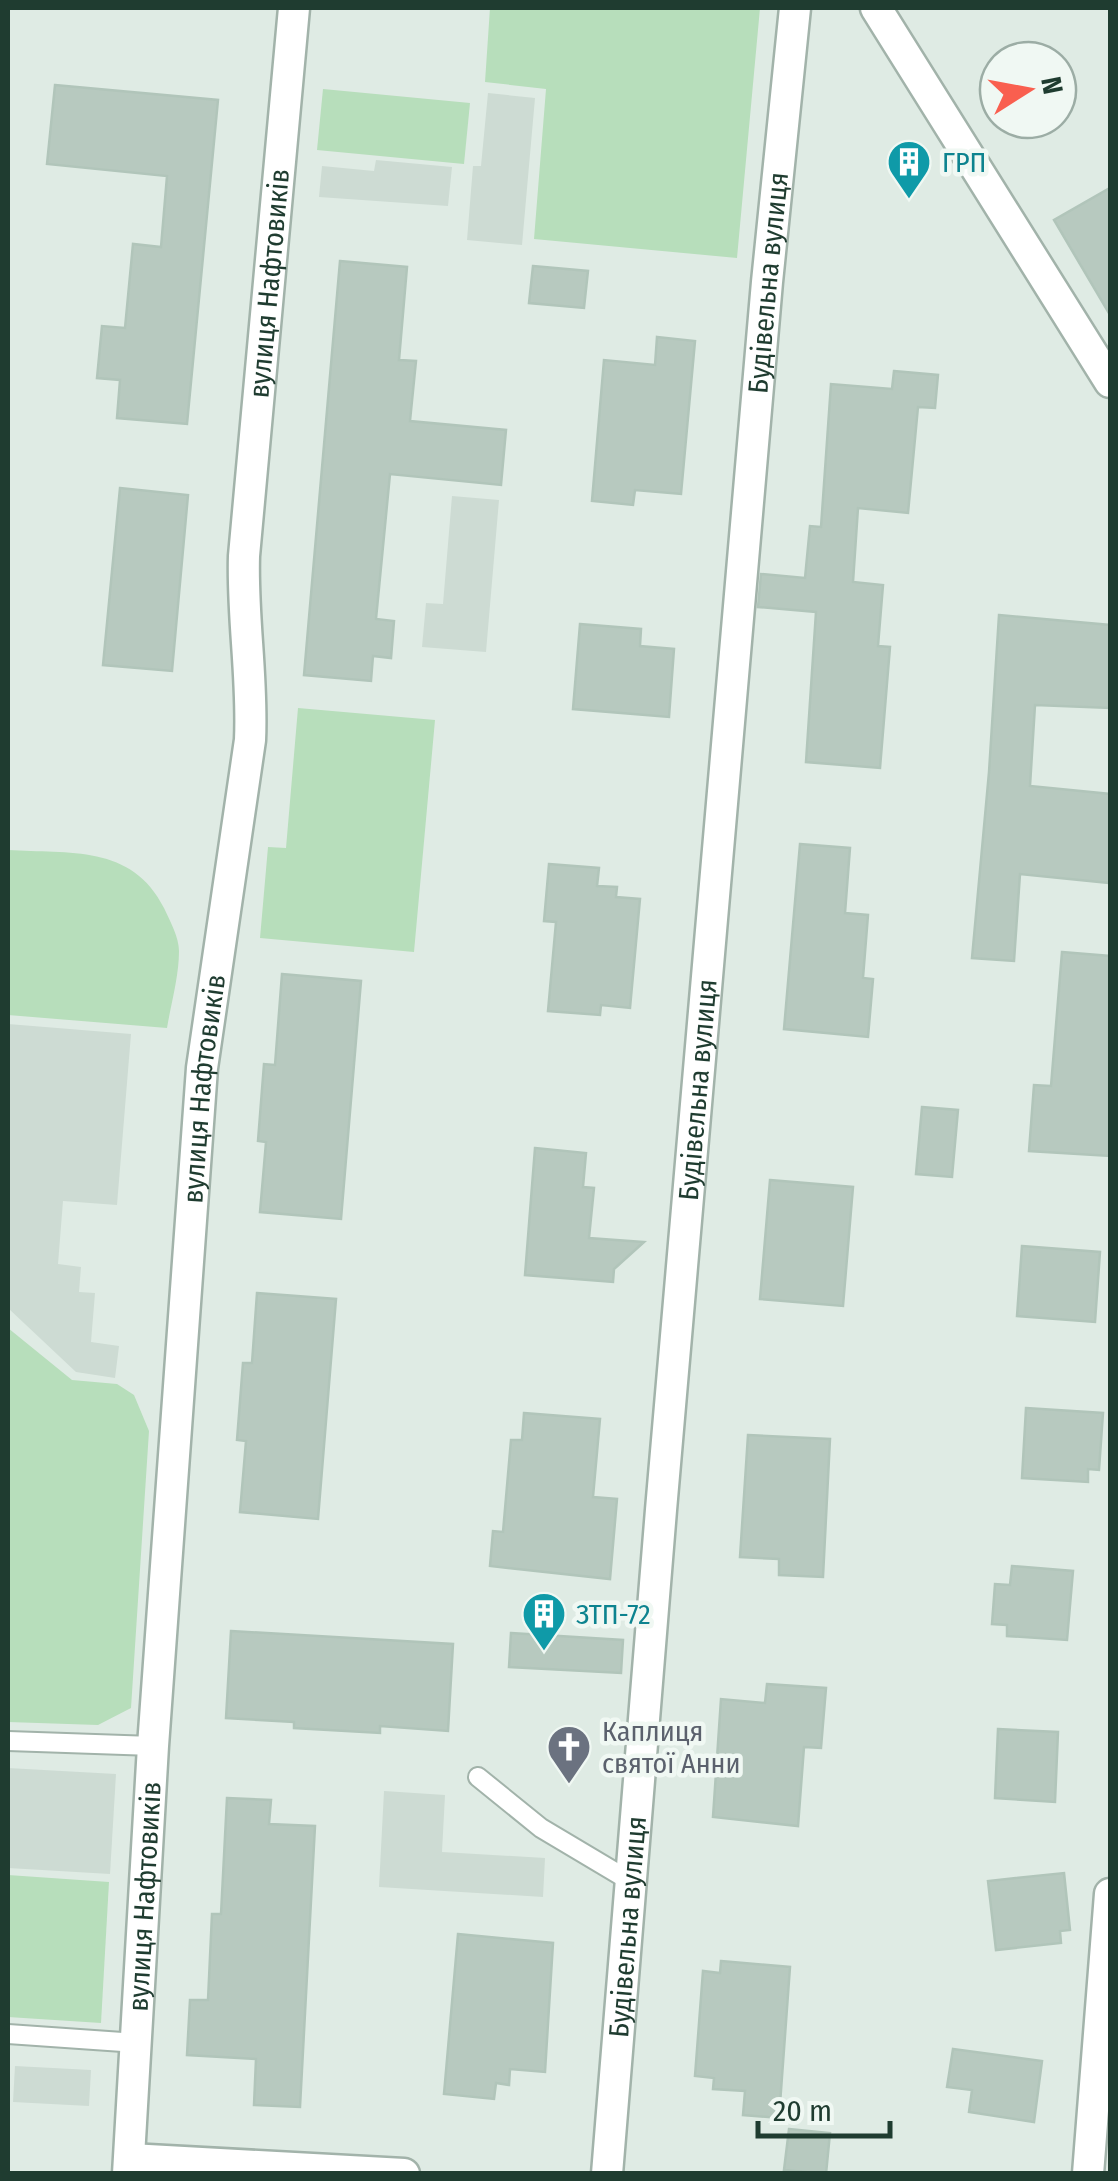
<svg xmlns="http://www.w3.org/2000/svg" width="1118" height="2181" font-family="'Fira Sans Condensed',sans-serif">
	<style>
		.built { fill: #cddbd3 }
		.green { fill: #b7debb }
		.building { fill: #b7c9bf; stroke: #b1c5ba; stroke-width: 2.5 }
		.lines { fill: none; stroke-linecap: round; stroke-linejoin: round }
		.lane-casing { stroke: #a2b3aa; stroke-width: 22 }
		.street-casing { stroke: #a2b3aa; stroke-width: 35 }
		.lane { stroke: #fff; stroke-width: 18 }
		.street { stroke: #fff; stroke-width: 30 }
		.labels { text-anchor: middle; stroke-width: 9; stroke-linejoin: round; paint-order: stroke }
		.culture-label { font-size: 28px; fill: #0d838f; stroke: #f0f8f3; text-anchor: start }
		.street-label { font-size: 28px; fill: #1f3c30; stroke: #f0f8f3 }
		.worship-label { font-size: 28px; fill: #5b616d; stroke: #f0f8f3; text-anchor: start }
	</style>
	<rect width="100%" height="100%" fill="#dfebe4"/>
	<g class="built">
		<polygon points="488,93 535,98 522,245 467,240 473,166 481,166"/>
		<polygon points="376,160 452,167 448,206 319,197 322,166 374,171"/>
		<polygon points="452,496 499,500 486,652 422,647 426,603 443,604"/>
		<polygon points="8,1024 131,1034 117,1205 63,1201 58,1264 81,1267 79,1292 95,1293 91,1342 119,1346 115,1378 76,1372 8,1308"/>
		<polygon points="8,1768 116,1774 110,1874 8,1868"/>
		<polygon points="384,1791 445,1795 442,1852 545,1858 543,1897 379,1887"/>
		<polygon points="15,2066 91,2070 89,2106 13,2102"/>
	</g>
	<g class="green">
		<polygon points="490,8 760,8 737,258 534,239 546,89 485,82"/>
		<polygon points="323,89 470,103 464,164 317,150"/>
		<polygon points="298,708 435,720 414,952 260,938 268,847 286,848"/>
		<path d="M 8,850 C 69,854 132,844 164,908 C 170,921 179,937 179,951 C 179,976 171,1004 167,1028 L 8,1015 Z"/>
		<polygon points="8,1328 72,1380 117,1384 134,1395 149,1431 131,1708 98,1725 8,1722"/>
		<polygon points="8,1875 109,1882 101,2023 8,2017"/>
	</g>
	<g class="building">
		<polygon points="55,85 218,100 187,424 117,418 120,380 97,378 102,326 125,328 133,244 161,247 167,176 47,164"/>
		<polygon points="1110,188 1110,315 1054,220"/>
		<polygon points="340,261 407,267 399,360 416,361 410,421 506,430 501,485 390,474 376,619 394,621 391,658 373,656 371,681 304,675"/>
		<polygon points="533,266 588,271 584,308 529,303"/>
		<polygon points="657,337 695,341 681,494 635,490 633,505 592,501 604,360 655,365"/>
		<polygon points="894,371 938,375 935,408 918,407 908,513 858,508 853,582 883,585 878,646 890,647 880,768 806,762 816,612 758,607 761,574 805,578 810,526 821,527 831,384 892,389"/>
		<polygon points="120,488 188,495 172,671 103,665"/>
		<polygon points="999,615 1110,625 1110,708 1035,705 1030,786 1110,794 1110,883 1020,874 1014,961 972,958 989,772"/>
		<polygon points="580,624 641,629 640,646 674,649 669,717 573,709"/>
		<polygon points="800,844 850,848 845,913 868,915 863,978 873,979 868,1037 784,1029"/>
		<polygon points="549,864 599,868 597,886 617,887 616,897 640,899 630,1008 601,1005 600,1015 548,1011 556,922 544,921"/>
		<polygon points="1062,952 1110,956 1110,1156 1029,1151 1034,1085 1051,1086"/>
		<polygon points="282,974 361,981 341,1219 260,1212 266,1142 258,1141 264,1064 275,1065"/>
		<polygon points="922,1107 958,1110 952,1177 916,1174"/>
		<polygon points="535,1148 586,1153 583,1187 594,1188 589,1238 644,1242 614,1269 613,1282 525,1275"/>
		<polygon points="770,1180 853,1187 843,1306 760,1299"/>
		<polygon points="1022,1246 1100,1252 1095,1322 1017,1316"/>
		<polygon points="257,1293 336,1299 318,1519 240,1512 246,1441 237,1440 243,1363 252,1363"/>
		<polygon points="1026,1408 1103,1413 1099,1470 1088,1469 1088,1482 1022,1478"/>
		<polygon points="524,1413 600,1419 593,1497 617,1499 610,1579 490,1566 493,1531 503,1532 511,1440 522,1440"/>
		<polygon points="748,1435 830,1439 823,1577 779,1575 779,1559 740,1557"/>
		<polygon points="1012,1566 1073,1571 1067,1640 1007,1636 1007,1625 992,1624 995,1584 1010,1585"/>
		<polygon points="231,1631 453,1644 448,1731 380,1726 380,1733 294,1728 294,1722 226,1718"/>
		<polygon points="511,1633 623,1640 621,1673 509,1667"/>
		<polygon points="767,1684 826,1688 821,1748 804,1747 798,1826 713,1817 721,1699 765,1703"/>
		<polygon points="998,1729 1058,1732 1055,1802 995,1798"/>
		<polygon points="227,1798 271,1800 269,1824 315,1826 300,2107 254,2105 256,2059 187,2055 190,2000 208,2000 212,1914 221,1914"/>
		<polygon points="1064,1873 1070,1930 1060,1931 1061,1943 996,1950 988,1881"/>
		<polygon points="458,1934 553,1943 545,2072 510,2069 509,2085 496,2083 494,2099 444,2094"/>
		<polygon points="721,1961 790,1967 779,2118 743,2115 745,2091 713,2089 714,2078 695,2076 703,1971 720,1973"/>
		<polygon points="953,2049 1042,2061 1034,2122 969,2112 972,2090 947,2087"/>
		<polygon points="789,2129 830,2133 826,2174 784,2170"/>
	</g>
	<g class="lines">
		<defs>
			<g id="lane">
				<polyline points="8,1741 153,1746"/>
				<polyline points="478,1777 541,1828 630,1881"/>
				<polyline points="8,2034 137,2043"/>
			</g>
			<g id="street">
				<polyline points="876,8 1110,382"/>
				<polyline points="130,2159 404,2174"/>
				<path id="s1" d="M 128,2174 L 153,1746 L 202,1068 L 250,740 C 253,678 242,618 244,556 L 294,8"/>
				<path id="s2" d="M 607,2174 L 661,1510 L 767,282 L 795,8"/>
				<polyline points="1088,2174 1110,1894"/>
			</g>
		</defs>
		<use href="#lane" class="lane-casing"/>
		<use href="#street" class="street-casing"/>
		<use href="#lane" class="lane"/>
		<use href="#street" class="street"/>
	</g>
	<defs>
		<symbol id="building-pin" viewBox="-11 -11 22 30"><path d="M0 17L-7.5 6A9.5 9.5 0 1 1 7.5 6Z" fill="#0f9aa8" stroke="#f0f8f3"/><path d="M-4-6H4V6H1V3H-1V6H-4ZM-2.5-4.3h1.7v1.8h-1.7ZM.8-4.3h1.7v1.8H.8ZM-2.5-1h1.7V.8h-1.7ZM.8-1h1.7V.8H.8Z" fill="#fff"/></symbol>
		<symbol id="church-pin" viewBox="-11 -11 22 30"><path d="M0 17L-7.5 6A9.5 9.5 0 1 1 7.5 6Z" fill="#6b7280" stroke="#f0f8f3"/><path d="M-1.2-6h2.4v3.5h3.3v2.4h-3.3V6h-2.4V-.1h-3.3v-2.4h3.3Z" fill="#fff"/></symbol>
	</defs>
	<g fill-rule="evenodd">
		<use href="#building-pin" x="884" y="137" width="50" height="68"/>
		<use href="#building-pin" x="519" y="1589" width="50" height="68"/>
		<use href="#church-pin" x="544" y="1722" width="50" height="68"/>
	</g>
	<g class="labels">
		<g class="culture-label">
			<text x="942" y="172">ГРП</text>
			<text x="576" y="1624">ЗТП-72</text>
		</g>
		<g class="street-label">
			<text dy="10" stroke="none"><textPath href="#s2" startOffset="1898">Будівельна вулиця</textPath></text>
			<text dy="10" stroke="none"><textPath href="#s1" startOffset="1898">вулиця Нафтовиків</textPath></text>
			<text dy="10" stroke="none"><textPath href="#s1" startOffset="1088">вулиця Нафтовиків</textPath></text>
			<text dy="10" stroke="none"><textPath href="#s2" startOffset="1088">Будівельна вулиця</textPath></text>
			<text dy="10" stroke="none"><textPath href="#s1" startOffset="278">вулиця Нафтовиків</textPath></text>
			<text dy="10" stroke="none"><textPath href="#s2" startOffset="248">Будівельна вулиця</textPath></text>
		</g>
		<g class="worship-label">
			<text x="602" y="1741">Каплиця<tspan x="602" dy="32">святої Анни</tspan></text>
		</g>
	</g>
	<rect width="1118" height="2181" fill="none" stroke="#1f3c30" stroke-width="20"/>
	<g transform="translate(1028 90) rotate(79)"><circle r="48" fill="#f0f8f3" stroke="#9cada5" stroke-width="2.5"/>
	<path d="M0-8L18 38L0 25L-18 38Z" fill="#f95f4f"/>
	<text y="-15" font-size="28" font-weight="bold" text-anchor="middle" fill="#1f3c30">N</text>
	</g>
	<path d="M758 2121v15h132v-15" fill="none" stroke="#1f3c30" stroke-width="5"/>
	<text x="773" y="2121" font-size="30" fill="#1f3c30" stroke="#f0f8f3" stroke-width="8" paint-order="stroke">20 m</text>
</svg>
